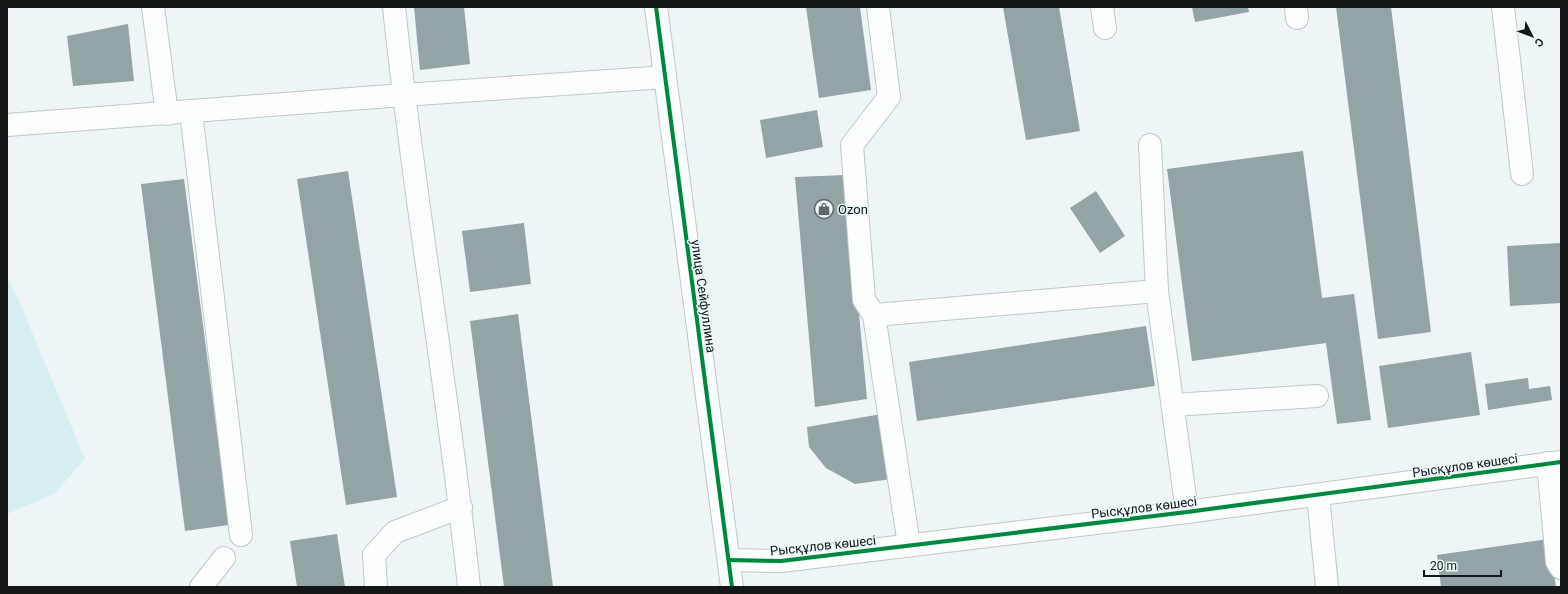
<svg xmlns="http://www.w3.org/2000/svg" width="1568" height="594" font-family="Roboto,sans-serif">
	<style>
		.green { fill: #d8eff2 }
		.building { fill: #94a3a5 }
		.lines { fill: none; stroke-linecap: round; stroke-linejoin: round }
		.minor-casing { stroke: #c1c7c8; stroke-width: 24 }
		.minor { stroke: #fcfefe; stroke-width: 22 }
		.cycleway-casing { stroke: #ebf8f9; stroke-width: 6 }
		.cycleway { stroke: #00873e; stroke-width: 4 }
		.labels { text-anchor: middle; stroke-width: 3; stroke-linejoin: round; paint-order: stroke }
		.poi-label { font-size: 13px; fill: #131718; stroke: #ebf8f9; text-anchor: start }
		.street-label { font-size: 13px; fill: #131718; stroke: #ebf8f9 }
	</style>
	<rect width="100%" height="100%" fill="#eef5f6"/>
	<polygon class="green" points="7,277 17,296 85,459 54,494 7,514"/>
	<g class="building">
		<polygon points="414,7 464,7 470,64 420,70"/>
		<polygon points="806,7 860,7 871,90 819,98"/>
		<polygon points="1003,7 1059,7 1080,131 1026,140"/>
		<polygon points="1192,7 1248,7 1249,12 1195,22"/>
		<polygon points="1336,7 1391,7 1431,332 1378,339"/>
		<polygon points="128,24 134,81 73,86 67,36"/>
		<polygon points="817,110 823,147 766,158 760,120"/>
		<polygon points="1303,151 1322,298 1354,294 1371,420 1337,424 1326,343 1192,361 1167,169"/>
		<polygon points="348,171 397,497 346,505 297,179"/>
		<polygon points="846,175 867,399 815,407 795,177"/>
		<polygon points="184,179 229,525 185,531 141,184"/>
		<polygon points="1096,191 1125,236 1100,253 1070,208"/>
		<polygon points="524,223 531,284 470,292 462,231"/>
		<polygon points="1560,243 1561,303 1510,306 1507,246"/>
		<polygon points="518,314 553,587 504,587 470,321"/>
		<polygon points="1146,326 1155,386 917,421 909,362"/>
		<polygon points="1471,352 1480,415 1388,428 1379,366"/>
		<polygon points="1528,378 1529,389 1550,386 1552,400 1488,410 1485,384"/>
		<polygon points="887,413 891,479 855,484 826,468 809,447 807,427"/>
		<polygon points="337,534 345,587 297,587 290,541"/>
		<polygon points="1549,539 1556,587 1441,587 1437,555"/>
	</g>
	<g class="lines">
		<defs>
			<g id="minor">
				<polyline points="153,7 167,114"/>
				<path d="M 394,7 C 414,201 449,393 469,587"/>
				<polyline points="656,7 732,587"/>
				<polyline points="878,7 889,97 852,145 864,300 874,315 1157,291 1187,512"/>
				<polyline points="1102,7 1105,28"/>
				<polyline points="1296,7 1297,18"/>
				<polyline points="1503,7 1522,174"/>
				<polyline points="191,112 241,535"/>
				<polyline points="7,125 403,95 652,78 665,74"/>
				<polyline points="1150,145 1157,291"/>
				<polyline points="874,315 909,545"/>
				<polyline points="1173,405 1317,396"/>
				<polyline points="1548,463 1557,562 1561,568"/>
				<polyline points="1318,495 1327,587"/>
				<polyline points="729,560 781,561 1187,512 1561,462"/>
				<polyline points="201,587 224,558"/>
				<polyline points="376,587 374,555 395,532 461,507"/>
			</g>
		</defs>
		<use href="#minor" class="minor-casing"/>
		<use href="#minor" class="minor"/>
		<defs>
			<g id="cycleway">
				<polyline points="656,7 732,587"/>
				<polyline points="729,560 781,561 1187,512 1561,462"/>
			</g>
		</defs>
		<use href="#cycleway" class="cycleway-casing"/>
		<use href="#cycleway" class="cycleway"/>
	</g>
	<defs>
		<symbol id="shop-ring" viewBox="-11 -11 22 22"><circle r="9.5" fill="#ebf8f9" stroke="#606566" stroke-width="1.5"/><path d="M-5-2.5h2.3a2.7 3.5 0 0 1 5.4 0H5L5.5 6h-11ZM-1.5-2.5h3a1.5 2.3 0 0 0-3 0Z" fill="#606566"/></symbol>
	</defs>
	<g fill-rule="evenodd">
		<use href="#shop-ring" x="813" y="198" width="22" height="22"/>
	</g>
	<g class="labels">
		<g class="poi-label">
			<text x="838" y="214">Ozon</text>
		</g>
		<g class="street-label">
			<text transform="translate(704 296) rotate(82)" y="5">улица Сейфуллина</text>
			<text transform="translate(1465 465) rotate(-8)" y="5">Рысқұлов көшесі</text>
			<text transform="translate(1144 507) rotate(-7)" y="5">Рысқұлов көшесі</text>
			<text transform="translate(823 545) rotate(-6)" y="5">Рысқұлов көшесі</text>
		</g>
	</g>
	<rect width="1568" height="594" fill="none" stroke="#131718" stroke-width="16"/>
	<g transform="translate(1532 36) rotate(132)" stroke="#ebf8f9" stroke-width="3" paint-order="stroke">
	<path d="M0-3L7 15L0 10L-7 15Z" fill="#131718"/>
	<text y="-6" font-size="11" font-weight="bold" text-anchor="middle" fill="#131718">С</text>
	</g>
	<path d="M1424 570v6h77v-6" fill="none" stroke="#131718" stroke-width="2"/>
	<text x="1430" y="570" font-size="12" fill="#131718" stroke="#ebf8f9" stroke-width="3" paint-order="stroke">20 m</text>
</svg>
